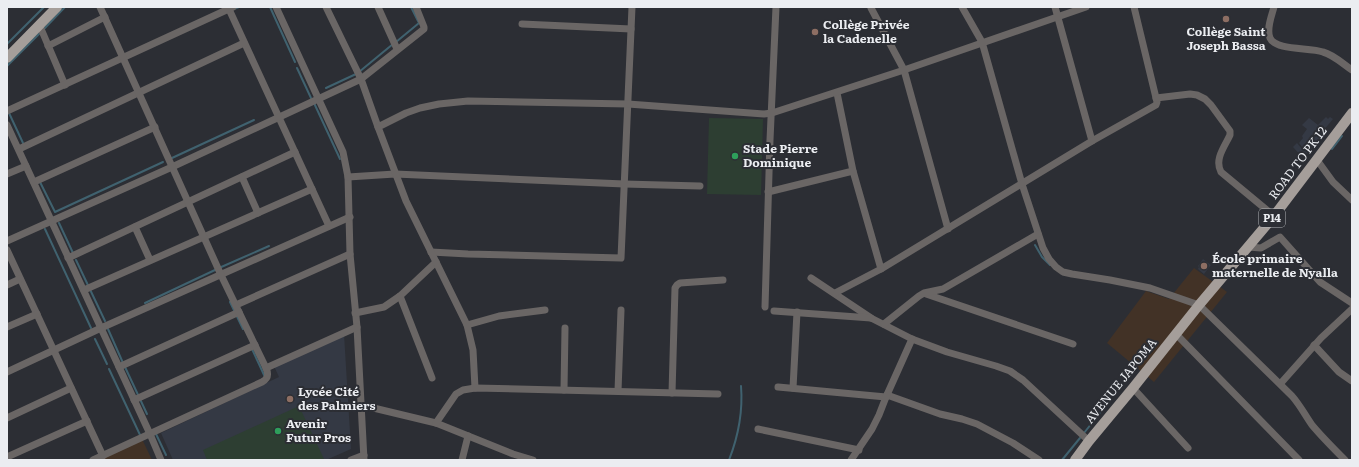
<svg xmlns="http://www.w3.org/2000/svg" width="1359" height="467" font-family="Literata,serif">
	<style>
		.commercial { fill: #423226 }
		.built { fill: #343944 }
		.green { fill: #2d3e32 }
		.lines { fill: none; stroke-linecap: round; stroke-linejoin: round }
		.stream { stroke: #40626f; stroke-width: 2 }
		.minor { stroke: #6a6665; stroke-width: 7 }
		.primary { stroke: #a59e9a; stroke-width: 10 }
		.education-dot { fill: #8d6e63; stroke: #2c2e34; stroke-width: 1.5 }
		.leisure-dot { fill: #2e9e5b; stroke: #2c2e34; stroke-width: 1.5 }
		.labels { text-anchor: middle; stroke-width: 4; stroke-linejoin: round; paint-order: stroke }
		.shield { fill: #2c2e34; stroke: #b2b4b8; stroke-width: 1 }
		.shield-label { font-size: 11px; font-weight: bold; fill: #ebedf1 }
		.poi-label { font-size: 12px; font-weight: bold; fill: #ebedf1; stroke: #2c2e34; text-anchor: start }
		.street-label { font-size: 12px; fill: #ebedf1; stroke: #2c2e34 }
	</style>
	<rect width="100%" height="100%" fill="#2c2e34"/>
	<g class="commercial">
		<polygon points="1194,268 1227,292 1154,382 1107,343 1146,291 1169,299"/>
		<polygon points="142,439 152,460 100,460"/>
	</g>
	<g class="built">
		<polygon points="1326,117 1328,119 1330,117 1333,119 1323,131 1325,133 1307,154 1305,153 1302,157 1293,147 1297,143 1302,149 1303,148 1299,143 1303,138 1302,136 1307,129 1302,125 1309,118 1318,125"/>
		<polygon points="1203,259 1211,265 1204,274 1198,269 1199,267 1198,266"/>
		<polygon points="344,334 351,449 326,460 173,460 161,433 279,377 274,366"/>
	</g>
	<g class="green">
		<polygon points="709,118 763,119 761,195 707,194"/>
		<polygon points="299,406 324,459 207,460 203,450"/>
	</g>
	<g class="lines">
		<g class="stream">
			<polyline points="270,7 295,62"/>
			<polyline points="234,9 239,7"/>
			<polyline points="43,30 65,7"/>
			<polyline points="396,42 419,23 411,7"/>
			<polyline points="7,44 44,7"/>
			<polyline points="7,66 40,33"/>
			<polyline points="297,68 311,98"/>
			<polyline points="359,72 393,44"/>
			<polyline points="326,88 356,74"/>
			<polyline points="314,103 340,159"/>
			<polyline points="9,113 23,143"/>
			<polyline points="1332,149 1342,136"/>
			<polyline points="172,158 254,120"/>
			<polyline points="40,182 55,212 163,162"/>
			<polyline points="59,223 73,253"/>
			<polyline points="45,229 91,328"/>
			<polyline points="1035,245 1042,257 1050,265"/>
			<polyline points="76,260 105,321"/>
			<polyline points="219,268 269,246"/>
			<polyline points="230,302 243,329"/>
			<polyline points="145,303 215,270"/>
			<polyline points="108,329 123,363"/>
			<polyline points="95,339 107,364"/>
			<polyline points="252,349 265,377"/>
			<polyline points="125,367 147,414"/>
			<polyline points="109,369 141,437"/>
			<polyline points="1084,433 1103,409 1108,398"/>
			<polyline points="156,434 166,455"/>
			<path d="M 729,460 C 738,437 743,411 741,386"/>
			<polyline points="1062,460 1080,438"/>
		</g>
		<g class="minor">
			<polyline points="228,7 329,226"/>
			<polyline points="276,7 343,152 348,177 350,254 357,327 364,460"/>
			<polyline points="326,7 361,79 378,127"/>
			<polyline points="378,7 397,49"/>
			<path d="M 962,7 L 982,42 L 1022,184 L 1043,248 L 1049,259 L 1056,267 L 1063,272 L 1072,274 L 1110,280 L 1150,288 L 1199,305 L 1292,396 C 1300,405 1305,415 1312,425 C 1322,437 1334,449 1345,460"/>
			<polyline points="1055,7 1092,141"/>
			<path d="M 1274,7 C 1272,15 1266,29 1270,38 C 1276,51 1310,47 1323,52 C 1334,55 1343,64 1352,70"/>
			<polyline points="871,8 904,70 948,229"/>
			<polyline points="39,24 65,85"/>
			<polyline points="522,24 631,29"/>
			<polyline points="48,46 105,17"/>
			<polyline points="837,93 853,171 881,269 1092,141 1156,105 1157,102 1134,7"/>
			<path d="M 1156,98 L 1190,94 L 1197,95 L 1205,99 L 1211,105 L 1230,131 L 1230,135 C 1225,146 1214,159 1221,172 L 1274,216"/>
			<polyline points="7,111 233,7"/>
			<polyline points="7,125 150,434 161,460"/>
			<polyline points="19,149 244,43"/>
			<polyline points="1317,160 1333,182 1352,200"/>
			<polyline points="7,174 26,166"/>
			<polyline points="242,177 258,213"/>
			<polyline points="348,177 395,174 624,184 700,186"/>
			<polyline points="34,182 155,127"/>
			<polyline points="768,192 853,171"/>
			<polyline points="135,227 150,260"/>
			<polyline points="7,241 172,167 361,79 424,29 424,27 416,7"/>
			<polyline points="1248,247 1261,248 1280,237 1320,282 1352,303"/>
			<polyline points="7,250 103,456"/>
			<polyline points="431,252 468,254 621,258 632,7"/>
			<polyline points="68,258 295,152"/>
			<polyline points="811,278 871,318"/>
			<polyline points="7,285 20,279"/>
			<polyline points="84,290 312,189"/>
			<polyline points="835,293 881,269"/>
			<polyline points="926,294 1073,344"/>
			<polyline points="400,296 432,378"/>
			<polyline points="236,305 350,254"/>
			<polyline points="765,307 770,140 776,7"/>
			<polyline points="774,311 871,318 912,339 947,352 996,366 1010,371 1023,380 1089,441"/>
			<polyline points="355,313 384,307 400,296 436,262"/>
			<polyline points="884,324 919,296 924,293 943,289 1038,234"/>
			<polyline points="467,325 499,316 545,310"/>
			<polyline points="7,327 37,314"/>
			<polyline points="1176,334 1299,460"/>
			<polyline points="1314,345 1339,372 1352,381"/>
			<polyline points="119,367 239,312"/>
			<polyline points="266,368 357,327"/>
			<polyline points="7,372 101,328 350,217"/>
			<polyline points="1281,383 1321,338 1352,309"/>
			<polyline points="778,387 886,397"/>
			<polyline points="475,388 473,350 467,325 406,201 378,127 406,113 420,108 439,104 468,101 628,104 764,114 772,113 904,70 1086,7"/>
			<polyline points="793,388 797,312"/>
			<polyline points="1133,388 1188,448"/>
			<polyline points="564,390 565,328"/>
			<polyline points="618,391 621,310"/>
			<polyline points="672,393 675,288 677,285 680,283 723,280"/>
			<polyline points="887,395 940,414 962,419 977,424 1013,443 1039,460"/>
			<polyline points="134,400 255,345"/>
			<polyline points="361,405 436,423 513,454 533,460"/>
			<polyline points="7,418 71,388"/>
			<polyline points="436,423 456,394 463,390 475,388 718,394"/>
			<polyline points="758,429 859,450"/>
			<polyline points="7,457 87,421"/>
			<path d="M 93,460 L 262,382 C 268,379 269,375 266,368 L 221,275 L 100,7"/>
			<polyline points="351,460 364,455"/>
			<polyline points="462,460 468,436"/>
			<polyline points="851,460 872,429 879,415 886,397 912,339"/>
		</g>
		<g class="primary">
			<polyline points="7,58 57,7"/>
			<polyline points="1075,460 1089,441 1133,388 1199,305 1274,216 1352,113"/>
		</g>
	</g>
	<g class="education-dot">
		<circle cx="1226" cy="19" r="4"/>
		<circle cx="815" cy="32" r="4"/>
		<circle cx="1204" cy="266" r="4"/>
		<circle cx="290" cy="399" r="4"/>
	</g>
	<g class="leisure-dot">
		<circle cx="735" cy="156" r="4"/>
		<circle cx="278" cy="431" r="4"/>
	</g>
	<g class="labels">
		<rect class="shield" x="1259" y="209" width="26" height="18" rx="3"/>
		<g class="shield-label">
			<text x="1272" y="222">P14</text>
		</g>
		<g class="poi-label">
			<text x="823" y="29">Collège Privée<tspan x="823" dy="14">la Cadenelle</tspan></text>
			<text x="1226" y="36" text-anchor="middle">Collège Saint<tspan x="1226" dy="14">Joseph Bassa</tspan></text>
			<text x="743" y="153">Stade Pierre<tspan x="743" dy="14">Dominique</tspan></text>
			<text x="1212" y="263">École primaire<tspan x="1212" dy="14">maternelle de Nyalla</tspan></text>
			<text x="298" y="396">Lycée Cité<tspan x="298" dy="14">des Palmiers</tspan></text>
			<text x="286" y="428">Avenir<tspan x="286" dy="14">Futur Pros</tspan></text>
		</g>
		<g class="street-label">
			<text transform="translate(1298 163) rotate(-53)" y="4">ROAD TO PK 12</text>
			<text transform="translate(1121 381) rotate(-51)" y="4">AVENUE JAPOMA</text>
		</g>
	</g>
	<rect width="1359" height="467" fill="none" stroke="#ebedf1" stroke-width="16"/>
</svg>
